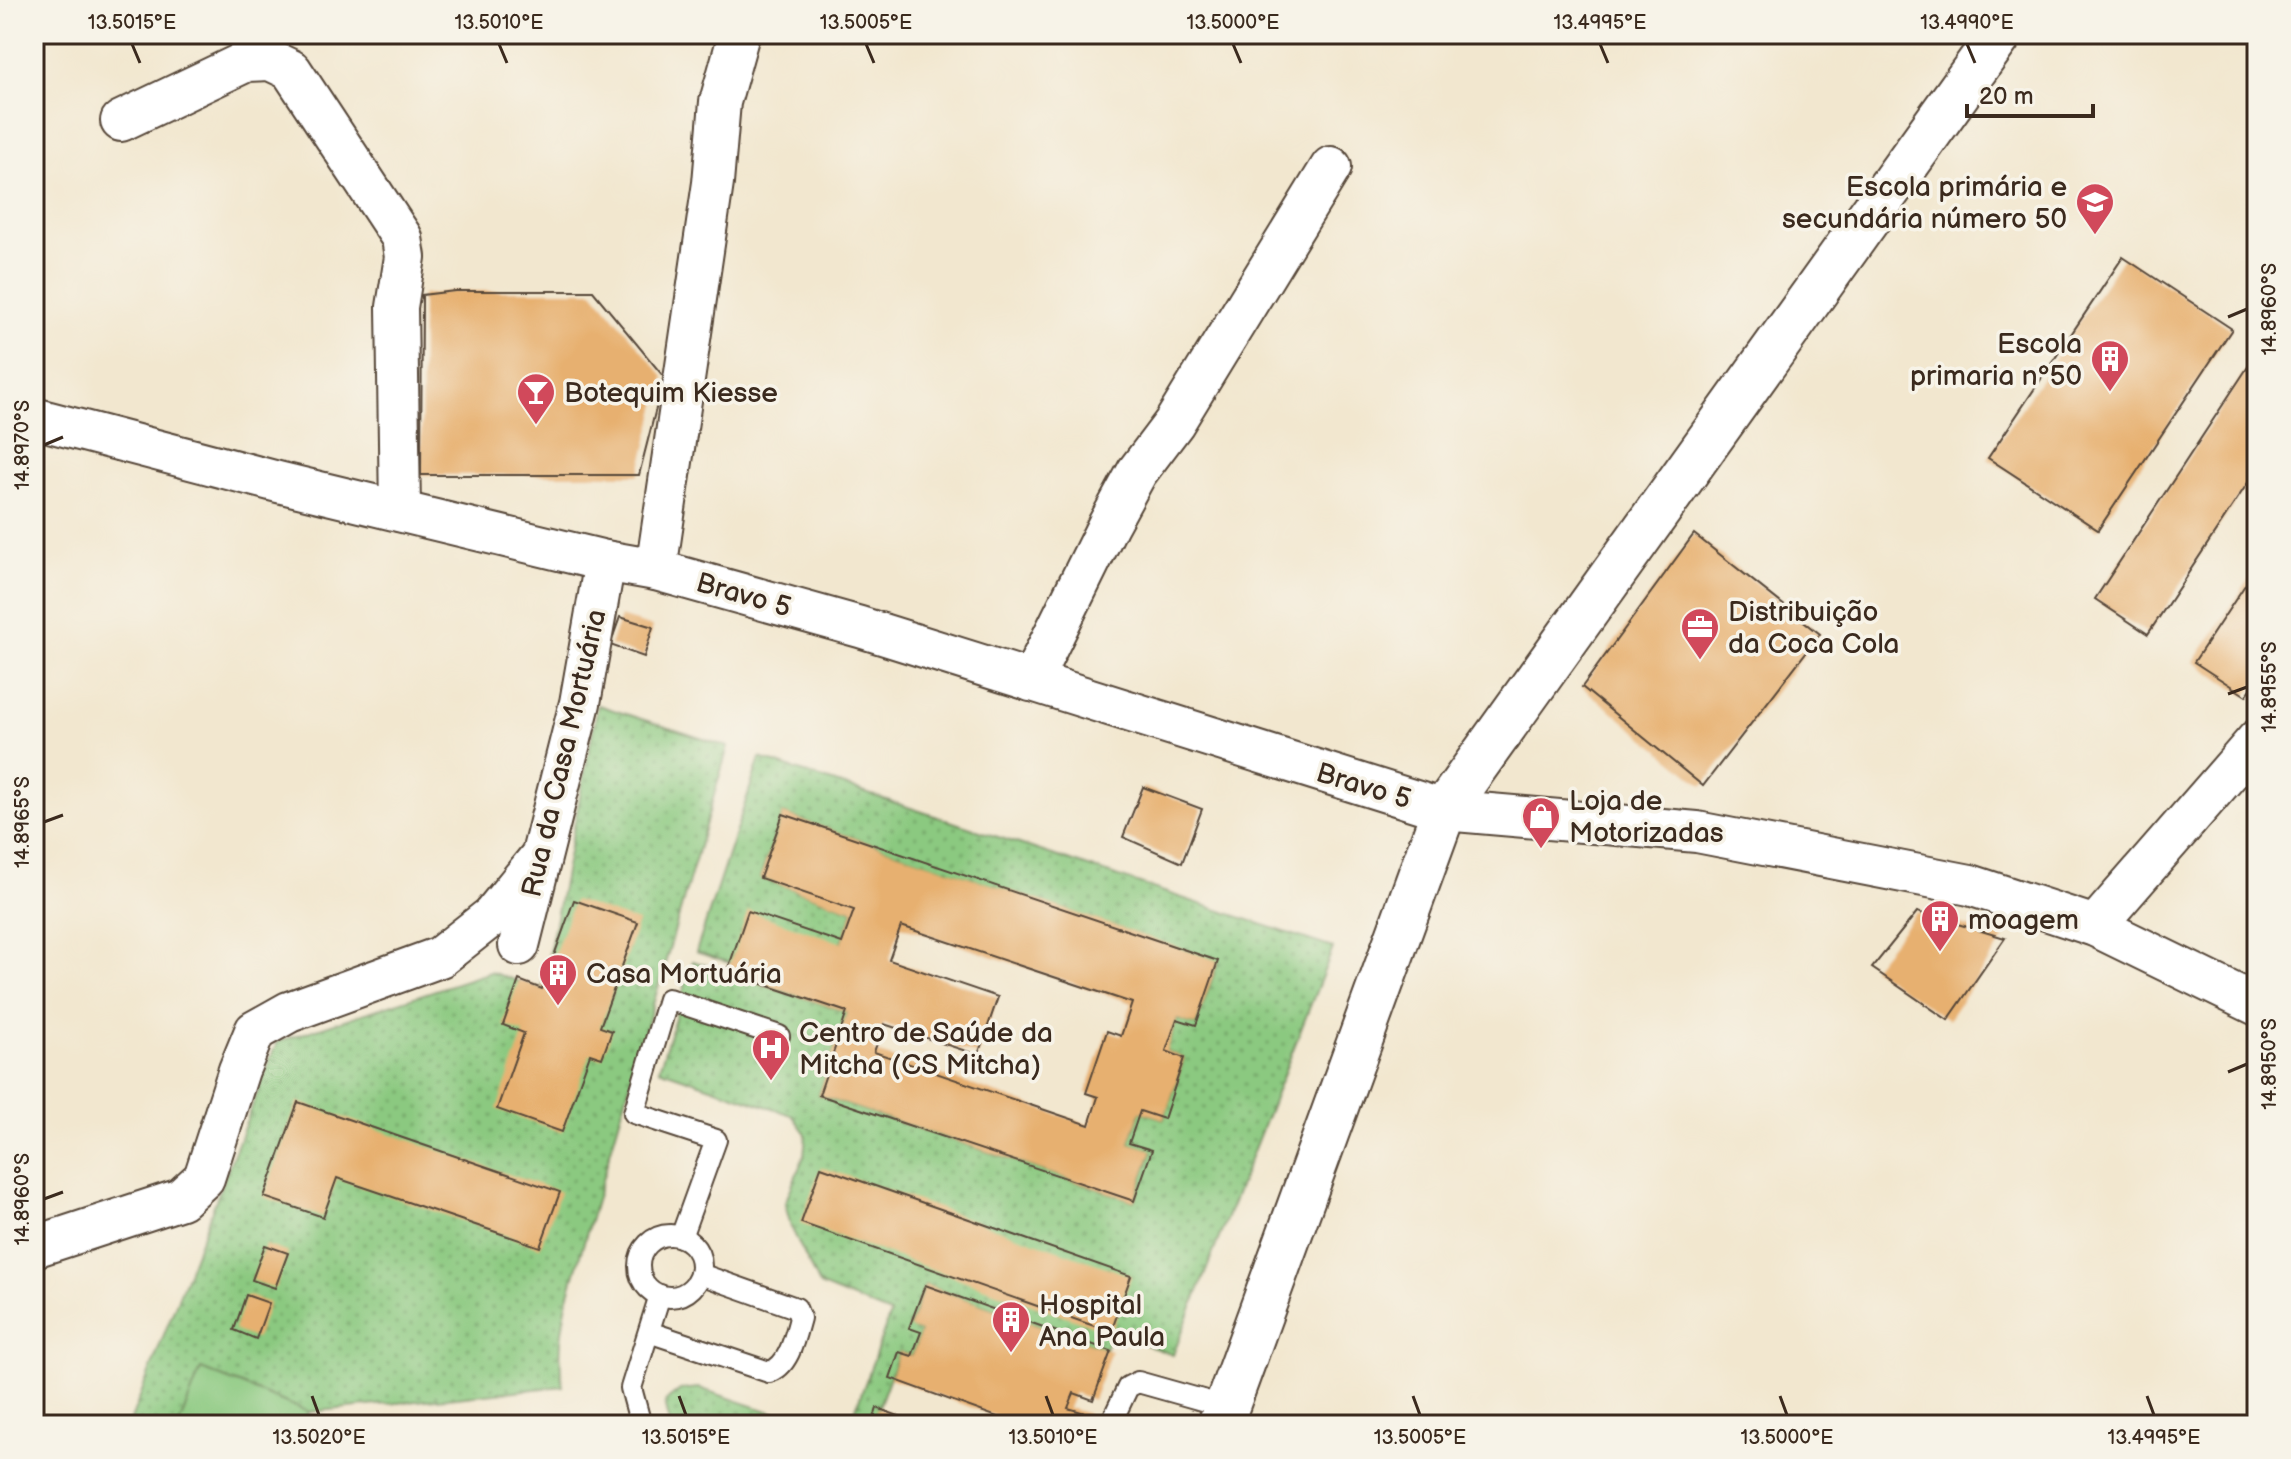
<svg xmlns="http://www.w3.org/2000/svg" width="2291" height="1459" font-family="'Balsamiq Sans',sans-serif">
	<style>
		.grass { fill: url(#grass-dots); stroke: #637a4f; stroke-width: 2 }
		.pitch { fill: #8bc980; stroke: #637a4f; stroke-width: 2 }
		.building { fill: #e7b06f; fill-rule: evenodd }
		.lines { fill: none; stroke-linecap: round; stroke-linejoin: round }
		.lane-casing { stroke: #564639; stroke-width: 24 }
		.street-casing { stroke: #564639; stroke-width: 44 }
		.secondary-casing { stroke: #564639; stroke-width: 48 }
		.lane { stroke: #fff; stroke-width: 20 }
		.street { stroke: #fff; stroke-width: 40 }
		.secondary { stroke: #fff; stroke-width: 44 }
		.ticks { fill: none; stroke: #3b2a1e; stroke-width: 3 }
		.labels { text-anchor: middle; stroke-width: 7; stroke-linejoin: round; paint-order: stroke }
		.poi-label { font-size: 28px; fill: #3b2a1e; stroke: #f7f3e8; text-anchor: start }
		.street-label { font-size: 28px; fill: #3b2a1e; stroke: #f7f3e8 }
		.neatline { fill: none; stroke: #3b2a1e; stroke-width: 3 }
		.ticks-label { font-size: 20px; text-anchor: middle; fill: #3b2a1e }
	</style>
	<defs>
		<pattern id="grass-dots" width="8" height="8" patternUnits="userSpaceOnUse" patternTransform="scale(2)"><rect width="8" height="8" fill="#8bc980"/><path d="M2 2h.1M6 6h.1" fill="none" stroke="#73a368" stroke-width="1.8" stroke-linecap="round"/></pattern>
	</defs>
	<rect width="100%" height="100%" fill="#f7f3e8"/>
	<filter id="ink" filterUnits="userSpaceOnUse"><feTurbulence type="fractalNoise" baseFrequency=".0125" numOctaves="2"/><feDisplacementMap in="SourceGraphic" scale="16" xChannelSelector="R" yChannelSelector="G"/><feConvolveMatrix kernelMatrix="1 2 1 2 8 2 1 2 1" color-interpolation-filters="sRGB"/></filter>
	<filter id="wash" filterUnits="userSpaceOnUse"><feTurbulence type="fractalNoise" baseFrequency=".006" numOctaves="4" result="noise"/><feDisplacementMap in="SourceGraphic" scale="32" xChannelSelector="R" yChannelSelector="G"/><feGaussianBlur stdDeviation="1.8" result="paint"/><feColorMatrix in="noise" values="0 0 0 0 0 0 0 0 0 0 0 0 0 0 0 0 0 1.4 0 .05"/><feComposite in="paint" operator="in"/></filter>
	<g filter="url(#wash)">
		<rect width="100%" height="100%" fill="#f2e7cf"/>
		<g class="grass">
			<path d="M 598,705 L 728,747 L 568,1297 C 562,1327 557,1356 563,1386 L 309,1412 L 201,1369 L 179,1425 L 129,1425 L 277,1042 L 490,972 L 542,989 Z"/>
			<polygon points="760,758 1333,948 1173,1355 1111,1332 1105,1349 925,1285 909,1327 921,1332 912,1356 899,1352 872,1425 850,1425 890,1314 819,1285 791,1227 785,1203 804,1156 806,1134 792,1115 659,1069 693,961 847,1012 819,1095 1134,1201 1152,1151 1129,1143 1140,1111 1164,1119 1184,1058 1166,1051 1177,1019 1196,1025 1218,962 783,814 760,878 854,910 842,943 730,963 696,952"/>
			<polygon points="699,1388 801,1422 809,1425 670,1425 665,1402 680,1390"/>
		</g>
		<polygon class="pitch" points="201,1369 309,1412 304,1425 179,1425"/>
		<g id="blocks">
			<g class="building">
				<polygon points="2123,257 2232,329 2098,530 1988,458"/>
				<polygon points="455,291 593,291 664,377 639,475 421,475 422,295"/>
				<polygon points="2257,353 2257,469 2148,634 2095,599"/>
				<polygon points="1694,534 1820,634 1703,786 1582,687"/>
				<polygon points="2257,567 2257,680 2246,696 2194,662"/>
				<polygon points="620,617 653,627 644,657 610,645"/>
				<polygon points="1143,787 1202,809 1182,863 1123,837"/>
				<path d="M 783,814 L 1218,961 L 1196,1025 L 1177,1019 L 1166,1051 L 1184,1058 L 1164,1119 L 1140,1111 L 1129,1143 L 1152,1150 L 1134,1201 L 819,1095 L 847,1012 L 727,972 L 748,911 L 842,943 L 854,910 L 760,878 ZM 901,926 L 1132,1003 L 1121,1036 L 1107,1031 L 1086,1093 L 1098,1097 L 1089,1125 L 874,1052 L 884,1024 L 978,1055 L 998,997 L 889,960 Z"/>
				<polygon points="574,900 638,922 600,1027 612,1031 602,1058 590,1054 562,1132 497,1109 524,1033 503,1025 519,980 542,989"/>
				<polygon points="1917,912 2005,938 1948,1020 1872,968"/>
				<polygon points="298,1102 560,1192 540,1247 337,1178 323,1217 264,1197"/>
				<polygon points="821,1167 1131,1276 1111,1332 801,1223"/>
				<polygon points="265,1245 288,1253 275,1288 252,1280"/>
				<polygon points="925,1285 1111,1351 1093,1400 1074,1393 1068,1408 1088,1414 1083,1425 1001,1425 1003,1419 890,1378 899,1352 912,1356 921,1332 909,1328"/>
				<polygon points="246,1295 269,1303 256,1339 234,1330"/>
				<polygon points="877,1408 923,1425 872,1425"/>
			</g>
		</g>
	</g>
	<g filter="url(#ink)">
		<use href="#blocks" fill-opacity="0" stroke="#564639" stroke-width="2"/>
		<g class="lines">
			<defs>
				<g id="lane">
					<circle cx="670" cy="1266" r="31"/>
					<polyline points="681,1237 716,1140 634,1113 668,999 779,1036"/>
					<path d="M 649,1332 L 769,1372 C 789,1367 795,1336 800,1318 L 796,1308 L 700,1274"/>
					<polyline points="641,1425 631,1388 660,1295"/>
					<polyline points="1110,1425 1128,1387 1138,1382 1227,1407"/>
				</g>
				<g id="street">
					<polyline points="121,121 247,61 270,60 291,70 402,238 405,257 397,307 400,511"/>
					<polyline points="34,418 278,482 605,561 656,570 860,627 1444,810 1697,832 1970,885 2095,926 2257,1005"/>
					<polyline points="656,570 713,183 720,102 739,34"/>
					<polyline points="1031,681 1108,525 1137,472 1174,423 1331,167"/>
					<polyline points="2095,926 2257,740"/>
					<polyline points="519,945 580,703 605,561"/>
					<polyline points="34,1247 181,1199 204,1178 239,1070 255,1031 289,1012 440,957 492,916 540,857"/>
				</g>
				<polyline id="secondary" points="1220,1425 1444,810 2000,34"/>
			</defs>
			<use href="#lane" class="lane-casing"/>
			<use href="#street" class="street-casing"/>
			<use href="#secondary" class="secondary-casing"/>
			<use href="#lane" class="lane"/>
			<use href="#street" class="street"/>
			<use href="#secondary" class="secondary"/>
		</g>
	</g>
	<path class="ticks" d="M 132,44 L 140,63M 499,44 L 507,63M 866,44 L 874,63M 1233,44 L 1241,63M 1600,44 L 1608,63M 1967,44 L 1975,63M 2228,317 L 2247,309M 44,445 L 63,437M 2228,694 L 2247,687M 44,822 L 63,815M 2228,1072 L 2247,1064M 44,1199 L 63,1192M 312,1396 L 319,1415M 679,1396 L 686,1415M 1046,1396 L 1053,1415M 1413,1396 L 1420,1415M 1780,1396 L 1787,1415M 2147,1396 L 2154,1415"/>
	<defs>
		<symbol id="school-pin" viewBox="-11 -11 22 30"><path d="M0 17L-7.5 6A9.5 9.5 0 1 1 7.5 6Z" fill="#d1495b" stroke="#f7f3e8"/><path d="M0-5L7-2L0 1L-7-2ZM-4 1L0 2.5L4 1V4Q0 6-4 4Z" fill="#fff"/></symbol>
		<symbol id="building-pin" viewBox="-11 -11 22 30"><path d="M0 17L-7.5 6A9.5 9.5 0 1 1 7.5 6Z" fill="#d1495b" stroke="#f7f3e8"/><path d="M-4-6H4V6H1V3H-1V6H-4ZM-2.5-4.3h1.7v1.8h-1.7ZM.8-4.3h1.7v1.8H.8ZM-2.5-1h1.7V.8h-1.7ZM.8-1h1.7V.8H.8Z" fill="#fff"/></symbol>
		<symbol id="bar-pin" viewBox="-11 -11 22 30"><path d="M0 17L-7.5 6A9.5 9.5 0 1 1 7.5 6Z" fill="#d1495b" stroke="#f7f3e8"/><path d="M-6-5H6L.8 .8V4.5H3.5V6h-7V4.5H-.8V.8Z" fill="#fff"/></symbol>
		<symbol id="office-pin" viewBox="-11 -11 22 30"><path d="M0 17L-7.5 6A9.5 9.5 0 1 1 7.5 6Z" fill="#d1495b" stroke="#f7f3e8"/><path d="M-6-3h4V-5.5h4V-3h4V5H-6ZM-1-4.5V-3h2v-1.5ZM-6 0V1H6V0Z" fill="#fff"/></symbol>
		<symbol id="shop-pin" viewBox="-11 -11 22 30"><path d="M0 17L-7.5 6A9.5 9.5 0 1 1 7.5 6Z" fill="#d1495b" stroke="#f7f3e8"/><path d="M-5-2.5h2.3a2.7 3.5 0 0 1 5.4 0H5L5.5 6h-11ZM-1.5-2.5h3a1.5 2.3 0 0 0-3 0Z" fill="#fff"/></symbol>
		<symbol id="hospital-pin" viewBox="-11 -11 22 30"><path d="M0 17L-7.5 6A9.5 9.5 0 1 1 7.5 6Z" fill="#d1495b" stroke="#f7f3e8"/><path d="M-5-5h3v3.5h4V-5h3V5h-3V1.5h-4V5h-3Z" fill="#fff"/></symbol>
	</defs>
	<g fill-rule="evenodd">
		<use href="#school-pin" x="2073" y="180" width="44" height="60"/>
		<use href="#building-pin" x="2088" y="337" width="44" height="60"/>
		<use href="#bar-pin" x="514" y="370" width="44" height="60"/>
		<use href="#office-pin" x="1678" y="605" width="44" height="60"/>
		<use href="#shop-pin" x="1519" y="794" width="44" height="60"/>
		<use href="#building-pin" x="1918" y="897" width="44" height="60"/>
		<use href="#building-pin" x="536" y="951" width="44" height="60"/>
		<use href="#hospital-pin" x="749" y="1026" width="44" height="60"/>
		<use href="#building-pin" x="989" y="1298" width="44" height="60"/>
	</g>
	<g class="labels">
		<g class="poi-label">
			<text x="2067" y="196" text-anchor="end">Escola primária e<tspan x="2067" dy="32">secundária número 50</tspan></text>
			<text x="2082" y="353" text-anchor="end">Escola<tspan x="2082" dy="32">primaria nº50</tspan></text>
			<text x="564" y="402">Botequim Kiesse</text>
			<text x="1728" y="621">Distribuição<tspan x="1728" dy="32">da Coca Cola</tspan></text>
			<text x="1569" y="810">Loja de<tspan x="1569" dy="32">Motorizadas</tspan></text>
			<text x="1968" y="929">moagem</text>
			<text x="586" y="983">Casa Mortuária</text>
			<text x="799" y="1042">Centro de Saúde da<tspan x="799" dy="32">Mitcha (CS Mitcha)</tspan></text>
			<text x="1039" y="1314">Hospital<tspan x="1039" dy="32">Ana Paula</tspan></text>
		</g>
		<g class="street-label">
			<text transform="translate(744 594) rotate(16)" y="10">Bravo 5</text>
			<text transform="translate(563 753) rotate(-77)" y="10">Rua da Casa Mortuária</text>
			<text transform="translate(1364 785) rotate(17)" y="10">Bravo 5</text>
		</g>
	</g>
	<rect width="2291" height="1459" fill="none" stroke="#f7f3e8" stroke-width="88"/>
	<path d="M1967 104v12h126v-12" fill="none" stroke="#3b2a1e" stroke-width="4"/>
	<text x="1979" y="104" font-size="24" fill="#3b2a1e" stroke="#f7f3e8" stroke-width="6" paint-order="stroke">20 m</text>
	<rect x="44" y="44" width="2203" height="1371" class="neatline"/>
	<g class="ticks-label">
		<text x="132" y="29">13.5015°E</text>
		<text x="499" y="29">13.5010°E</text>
		<text x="866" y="29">13.5005°E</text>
		<text x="1233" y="29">13.5000°E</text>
		<text x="1600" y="29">13.4995°E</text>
		<text x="1967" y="29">13.4990°E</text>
		<text transform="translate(2269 309) rotate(-90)" y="7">14.8960°S</text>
		<text transform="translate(22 445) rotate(-90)" y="7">14.8970°S</text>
		<text transform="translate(2269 687) rotate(-90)" y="7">14.8955°S</text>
		<text transform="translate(22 822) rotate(-90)" y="7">14.8965°S</text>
		<text transform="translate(2269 1064) rotate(-90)" y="7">14.8950°S</text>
		<text transform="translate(22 1199) rotate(-90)" y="7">14.8960°S</text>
		<text x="319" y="1444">13.5020°E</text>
		<text x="686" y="1444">13.5015°E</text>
		<text x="1053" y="1444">13.5010°E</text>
		<text x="1420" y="1444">13.5005°E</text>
		<text x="1787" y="1444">13.5000°E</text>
		<text x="2154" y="1444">13.4995°E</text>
	</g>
</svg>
